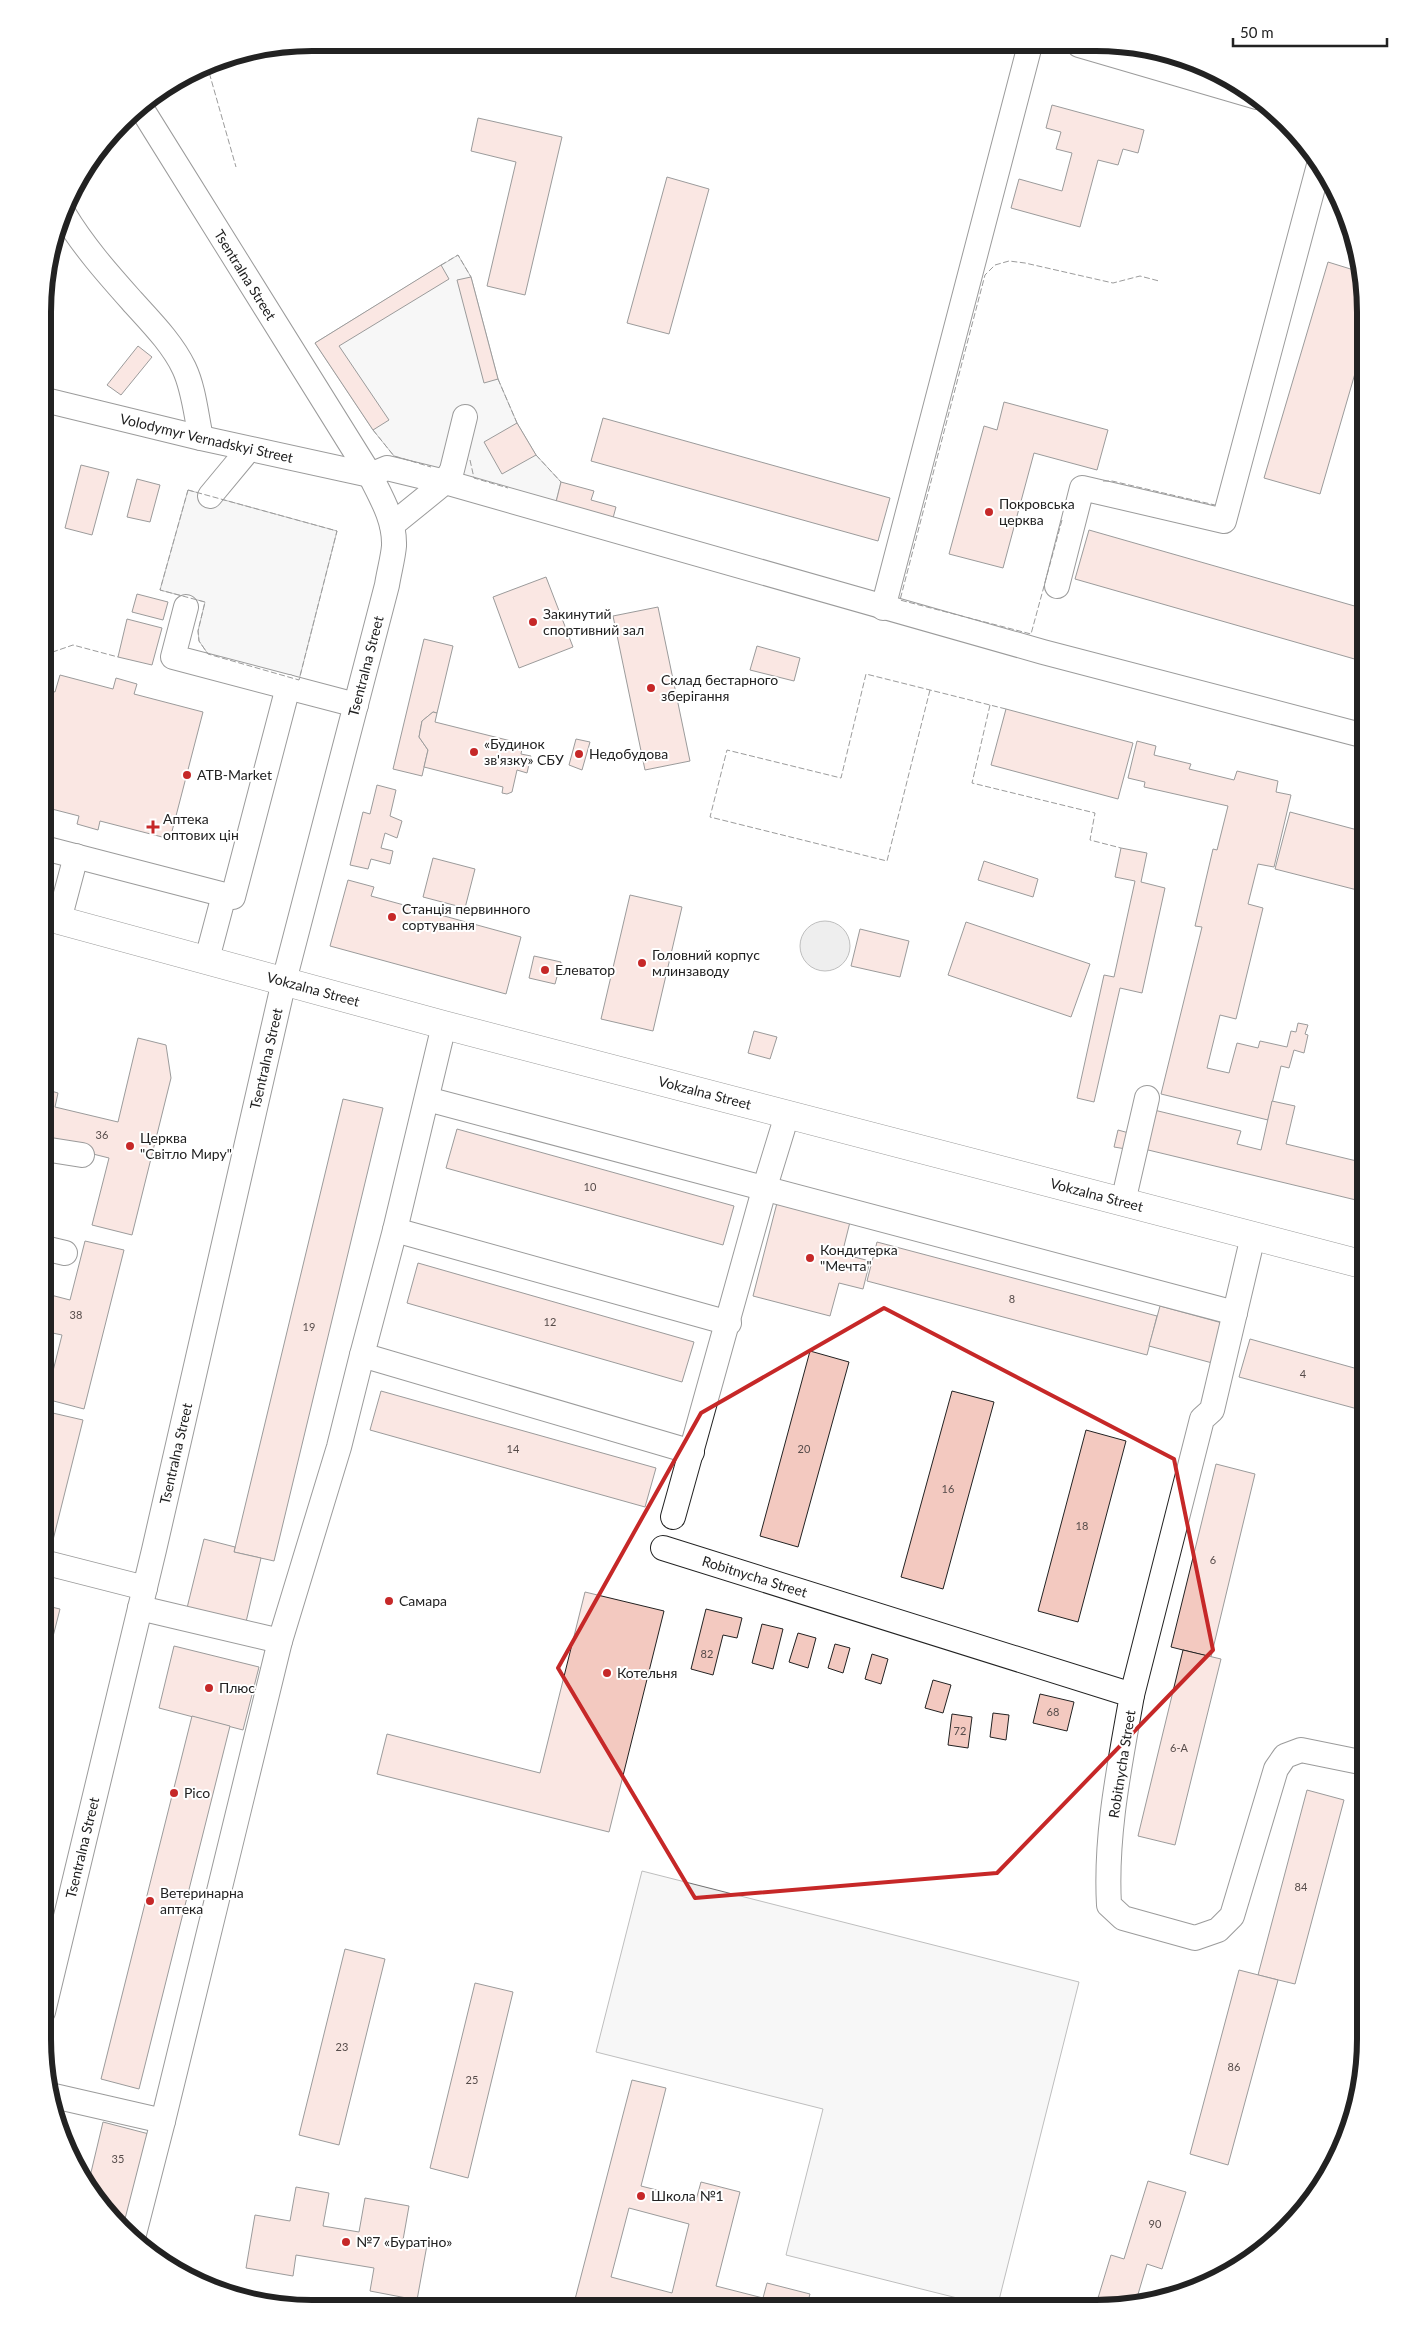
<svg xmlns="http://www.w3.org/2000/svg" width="1408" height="2351" font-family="Lato,sans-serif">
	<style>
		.garden { fill: #eee; stroke: #6f6f6f }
		.parking { fill: #ededed; stroke: #6f6f6f }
		.water { fill: #d9d9d9; stroke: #6f6f6f }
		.building { fill: #f3c9c0; stroke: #222; fill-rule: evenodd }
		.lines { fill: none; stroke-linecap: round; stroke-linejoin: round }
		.minor-casing { stroke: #222; stroke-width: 26 }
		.major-casing { stroke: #222; stroke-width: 29 }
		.minor { stroke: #fff; stroke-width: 24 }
		.major { stroke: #fff; stroke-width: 28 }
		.fence { stroke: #222; stroke-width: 1; stroke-dasharray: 6 2.5; stroke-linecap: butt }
		.marked { fill: none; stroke: #c62828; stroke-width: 4; stroke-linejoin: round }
		.poi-dot { fill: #c62828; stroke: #fff; stroke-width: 2 }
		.labels { text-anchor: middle; stroke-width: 4; stroke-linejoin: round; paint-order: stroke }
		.number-label { font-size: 11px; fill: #564c4a }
		.street-label { font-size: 14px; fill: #222; stroke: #fff }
		.poi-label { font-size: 14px; fill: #222; stroke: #fff; text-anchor: start }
		.rim { fill: none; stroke: #222; stroke-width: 6 }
	</style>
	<rect width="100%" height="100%" fill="#fff"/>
	<polygon class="garden" points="642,1871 1079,1982 997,2308 786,2255 823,2109 596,2052"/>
	<g class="parking">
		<polygon points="458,255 471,277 498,379 517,423 536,455 561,482 556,502 394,456 373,430 315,343"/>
		<polygon points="188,490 337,531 299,680 208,654 199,641 198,631 205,602 160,590"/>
	</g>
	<circle class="water" cx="825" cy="946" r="25"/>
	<g class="building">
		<polygon points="1052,105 1144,130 1138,153 1123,149 1118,165 1098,160 1080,227 1011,208 1019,179 1062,191 1072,153 1056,149 1061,132 1046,128"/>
		<polygon points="478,118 562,137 525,295 487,286 516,162 471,151"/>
		<polygon points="667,177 709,189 669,334 627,323"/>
		<polygon points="1328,262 1357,271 1366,312 1365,339 1320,494 1264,478"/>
		<polygon points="441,265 449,279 339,346 389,420 373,430 315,343"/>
		<polygon points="471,277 498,379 484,383 457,280"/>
		<polygon points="138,346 152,357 121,395 107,385"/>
		<polygon points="1004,402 1108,430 1097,470 1034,453 1003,568 949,554 984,426 997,430"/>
		<polygon points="603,418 890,498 878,541 591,461"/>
		<polygon points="517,423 536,455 502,474 484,442"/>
		<polygon points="81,465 109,472 92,535 65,528"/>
		<polygon points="137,479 160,485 150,522 127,517"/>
		<polygon points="561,482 594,491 591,500 616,507 613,518 556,502"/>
		<polygon points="1089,530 1365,609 1365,662 1075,579"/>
		<polygon points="546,577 573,647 519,668 493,597"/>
		<polygon points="137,594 168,602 163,620 132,612"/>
		<polygon points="658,607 690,761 645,770 613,616"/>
		<polygon points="127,619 162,628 152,665 118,657"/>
		<polygon points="424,639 453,646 437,713 433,712 422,721 419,737 428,750 422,776 393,769"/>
		<polygon points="757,646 800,658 794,681 750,670"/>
		<polygon points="60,675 113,689 116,678 137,684 134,694 203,712 170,839 100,821 98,830 77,824 79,816 44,807 44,689 55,692"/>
		<polygon points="1006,709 1133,743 1118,799 991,765"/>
		<polygon points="433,712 437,713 435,722 523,744 521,754 531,756 527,773 517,770 512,792 507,794 502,793 503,787 424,767 428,750 419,737 422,721"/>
		<polygon points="576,739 590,742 582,770 569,765"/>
		<polygon points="1137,741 1156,746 1154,755 1191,764 1189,769 1234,780 1237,771 1278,781 1276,792 1291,795 1274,867 1258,864 1248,904 1263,908 1236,1019 1220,1015 1207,1068 1229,1073 1237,1043 1258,1048 1260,1041 1287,1047 1291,1031 1296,1032 1298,1023 1308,1025 1305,1034 1308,1035 1304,1053 1294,1050 1289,1068 1281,1066 1268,1120 1161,1094 1202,927 1195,926 1213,849 1217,850 1228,806 1144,787 1145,782 1128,778"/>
		<polygon points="377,785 396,790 390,816 402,821 397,838 385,833 381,848 393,851 390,864 371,859 368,869 350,865 363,812 370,814"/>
		<polygon points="1290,812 1365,832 1365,892 1275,869"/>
		<polygon points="1121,848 1147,853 1141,882 1165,888 1142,993 1120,988 1094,1102 1077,1098 1104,975 1114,977 1135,881 1115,877"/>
		<polygon points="433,858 475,869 465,908 423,897"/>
		<polygon points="984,861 1038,879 1033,897 978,880"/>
		<polygon points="348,880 374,887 371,896 521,937 506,994 330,946"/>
		<polygon points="630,895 682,907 653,1031 601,1019"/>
		<polygon points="966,922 1090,964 1071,1017 948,975"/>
		<polygon points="860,929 909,941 900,977 851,966"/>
		<polygon points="534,956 561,962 555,984 529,978"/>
		<polygon points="754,1031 777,1037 770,1059 748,1053"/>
		<polygon points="138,1038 166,1045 171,1078 132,1235 92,1225 109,1158 45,1142 49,1128 44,1126 44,1089 58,1093 55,1107 118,1122"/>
		<polygon points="343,1099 383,1108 274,1561 234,1552"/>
		<polygon points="1272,1101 1295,1106 1286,1144 1365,1163 1356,1200 1144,1149 1154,1110 1241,1131 1237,1144 1261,1150"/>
		<polygon points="457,1129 734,1206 723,1245 446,1168"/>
		<polygon points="1118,1130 1129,1133 1126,1149 1114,1147"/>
		<polygon points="777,1203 850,1222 842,1254 870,1261 863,1289 839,1283 830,1316 753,1296"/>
		<polygon points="85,1241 124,1250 84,1409 46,1399 62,1335 43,1331 43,1293 70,1300"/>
		<polygon points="877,1242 1157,1316 1147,1355 867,1281"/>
		<polygon points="418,1263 694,1342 682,1382 407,1303"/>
		<polygon points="1160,1306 1226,1324 1216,1364 1149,1346"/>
		<polygon points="1250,1339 1365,1371 1365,1411 1239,1377"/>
		<polygon points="810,1351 849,1362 798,1547 760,1536"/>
		<polygon points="381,1391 656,1468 645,1507 370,1430"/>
		<polygon points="952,1391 994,1402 943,1589 901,1577"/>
		<polygon points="44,1411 83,1420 53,1540 43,1537"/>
		<polygon points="1086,1430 1126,1441 1078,1622 1038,1611"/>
		<polygon points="1216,1464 1255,1474 1211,1657 1171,1647"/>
		<polygon points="204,1539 235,1547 234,1552 261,1558 246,1622 187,1608"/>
		<polygon points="585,1592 664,1611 609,1832 377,1774 387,1734 540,1773"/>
		<polygon points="43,1605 60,1609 43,1676"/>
		<polygon points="706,1609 742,1618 737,1638 723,1635 713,1675 691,1669"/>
		<polygon points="762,1624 783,1629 773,1669 752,1663"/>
		<polygon points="798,1633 816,1638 808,1668 789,1662"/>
		<polygon points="835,1644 850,1648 843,1673 828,1668"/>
		<polygon points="174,1646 259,1667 243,1730 159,1708"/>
		<polygon points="1183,1650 1221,1659 1175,1845 1138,1836"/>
		<polygon points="872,1654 888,1659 881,1684 865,1679"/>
		<polygon points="933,1680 951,1685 943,1713 925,1708"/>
		<polygon points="1040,1694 1074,1702 1067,1731 1033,1723"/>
		<polygon points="993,1713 1009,1715 1006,1740 990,1737"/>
		<polygon points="952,1714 972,1717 968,1748 948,1745"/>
		<polygon points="192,1716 230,1726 139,2089 101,2079"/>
		<polygon points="1307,1790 1344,1800 1295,1984 1258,1975"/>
		<polygon points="345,1949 385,1959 339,2145 299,2135"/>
		<polygon points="1239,1970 1278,1980 1228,2165 1190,2154"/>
		<polygon points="475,1983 513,1992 468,2178 430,2168"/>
		<path d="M 632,2080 L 666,2088 L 641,2186 L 696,2200 L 701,2182 L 740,2192 L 716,2286 L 763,2298 L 767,2283 L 810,2294 L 806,2308 L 573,2307 ZM 629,2208 L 689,2224 L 672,2293 L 611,2277 Z"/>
		<polygon points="103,2122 149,2134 126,2230 98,2203 88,2185"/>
		<polygon points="1148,2181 1186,2192 1162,2269 1147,2264 1136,2301 1095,2308 1111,2255 1124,2259"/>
		<polygon points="296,2187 329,2193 323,2226 359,2232 365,2198 409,2206 403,2240 427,2245 417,2300 370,2291 374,2268 296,2255 293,2276 246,2268 255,2215 290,2221"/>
	</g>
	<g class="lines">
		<defs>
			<g id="minor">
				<polyline points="1079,45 1257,97"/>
				<path d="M 64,214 C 83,246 108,274 132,301 C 151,322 172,343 184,368 C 194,389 196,415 201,438"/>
				<path id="s1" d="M 45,400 L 201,438 L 370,475 L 387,468 L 445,482 L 1043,652 L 1365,736"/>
				<polyline points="210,496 249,449"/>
				<polyline points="392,525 445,482 452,470 465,417"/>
				<polyline points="1057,586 1082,488 1224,521 1319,165"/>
				<polyline points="186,607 173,657 356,705"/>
				<polyline points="883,608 1030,45"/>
				<polyline points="44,848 233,897 288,687"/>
				<polyline points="59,920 76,856"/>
				<polyline points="207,959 224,895"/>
				<polyline points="444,1025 395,1230 362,1355 692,1452"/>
				<polyline points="427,1099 1235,1313"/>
				<polyline points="44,1149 82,1155"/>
				<polyline points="1123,1202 1147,1098"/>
				<polyline points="395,1230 729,1323"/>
				<polyline points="44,1248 65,1253"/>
				<polyline points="673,1517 764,1190 787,1115"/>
				<path id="s2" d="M 663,1548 L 1132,1695 C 1120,1764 1105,1834 1109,1905 L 1123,1918 L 1195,1938 L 1218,1930 L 1232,1916 L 1276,1769 L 1285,1756 L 1301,1750 L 1365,1763"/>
				<polyline points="43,1562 145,1588"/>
				<polyline points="140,1608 280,1641 339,1447 362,1355"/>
				<polyline points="1132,1695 1202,1419 1212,1410 1253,1236"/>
				<path id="s3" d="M 43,2012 L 154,1550 L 284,981 L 387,585 C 389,572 393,558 394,546 C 395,520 381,497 370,475 L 140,106"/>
				<polyline points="54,2096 163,2121 280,1641"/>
				<polyline points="133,2238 163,2121"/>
			</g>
			<g id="major">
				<path id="s4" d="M 44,916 L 444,1025 L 1365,1265"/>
			</g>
		</defs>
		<use href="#minor" class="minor-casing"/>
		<use href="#major" class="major-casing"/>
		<use href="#minor" class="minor"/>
		<use href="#major" class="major"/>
		<g class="fence">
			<polyline points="207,65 236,167"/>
			<polyline points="441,265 458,255 471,277"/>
			<polyline points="498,379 517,423"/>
			<polyline points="373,430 394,456 431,467"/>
			<polyline points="536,455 561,482"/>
			<polyline points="470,460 474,478 508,488"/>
			<polyline points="1103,481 1112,481 1215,505"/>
			<polygon points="188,490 337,531 299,680 208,654 199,641 198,631 205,602 160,590"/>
			<polyline points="1062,520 1031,634 900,600 985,275 995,265 1009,261 1025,263 1113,283 1140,276 1159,281"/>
			<polyline points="44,655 73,645 118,657"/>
			<polyline points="930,690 887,861 710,817 727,750 841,778 866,674 1006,709"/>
			<polyline points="990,705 972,783 1095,813 1090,840 1121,848"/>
		</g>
	</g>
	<path d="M0 0H1408V2351H0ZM 884,1308 L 1174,1459 L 1213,1650 L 997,1873 L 695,1898 L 558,1668 L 701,1413 Z" fill="#fff" fill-opacity=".55" fill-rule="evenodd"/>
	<path class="marked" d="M 884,1308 L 1174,1459 L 1213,1650 L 997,1873 L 695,1898 L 558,1668 L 701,1413 Z"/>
	<g class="poi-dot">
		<circle cx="989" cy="512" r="5"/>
		<circle cx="533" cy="622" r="5"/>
		<circle cx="651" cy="688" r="5"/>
		<circle cx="474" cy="752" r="5"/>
		<circle cx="579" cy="754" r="5"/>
		<circle cx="187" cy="775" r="5"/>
		<path d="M150.5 819.5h5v5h5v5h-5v5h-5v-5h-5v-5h5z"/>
		<circle cx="392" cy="917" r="5"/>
		<circle cx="642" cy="963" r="5"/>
		<circle cx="545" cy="970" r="5"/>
		<circle cx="130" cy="1146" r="5"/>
		<circle cx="810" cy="1258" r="5"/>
		<circle cx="389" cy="1601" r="5"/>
		<circle cx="607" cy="1673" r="5"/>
		<circle cx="209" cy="1688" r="5"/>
		<circle cx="174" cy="1793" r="5"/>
		<circle cx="150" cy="1901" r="5"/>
		<circle cx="641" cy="2196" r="5"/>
		<circle cx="346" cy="2242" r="5"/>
	</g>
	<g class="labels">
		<g class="number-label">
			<text x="102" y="1139">36</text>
			<text x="590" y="1191">10</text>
			<text x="1012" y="1303">8</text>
			<text x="76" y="1319">38</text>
			<text x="550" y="1326">12</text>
			<text x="309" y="1331">19</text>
			<text x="1303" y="1378">4</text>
			<text x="513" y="1453">14</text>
			<text x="804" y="1453">20</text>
			<text x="948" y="1493">16</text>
			<text x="1082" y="1530">18</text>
			<text x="1213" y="1564">6</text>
			<text x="707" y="1658">82</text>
			<text x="1053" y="1716">68</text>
			<text x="960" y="1735">72</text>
			<text x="1179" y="1752">6-А</text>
			<text x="1301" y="1891">84</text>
			<text x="342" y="2051">23</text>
			<text x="1234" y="2071">86</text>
			<text x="472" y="2084">25</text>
			<text x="118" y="2163">35</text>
			<text x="1155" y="2228">90</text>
		</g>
		<g class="street-label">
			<text transform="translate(245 275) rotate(58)" y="5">Tsentralna Street</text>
			<text dy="5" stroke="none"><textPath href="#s1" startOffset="166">Volodymyr Vernadskyi Street</textPath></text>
			<text dy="5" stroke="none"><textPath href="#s3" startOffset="1384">Tsentralna Street</textPath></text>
			<text dy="5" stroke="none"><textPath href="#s4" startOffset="279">Vokzalna Street</textPath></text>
			<text dy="5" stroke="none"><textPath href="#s3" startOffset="979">Tsentralna Street</textPath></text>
			<text dy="5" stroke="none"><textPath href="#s4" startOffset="684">Vokzalna Street</textPath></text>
			<text dy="5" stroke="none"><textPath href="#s4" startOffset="1089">Vokzalna Street</textPath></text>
			<text dy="5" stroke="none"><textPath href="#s3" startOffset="574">Tsentralna Street</textPath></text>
			<text dy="5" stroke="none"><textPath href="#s2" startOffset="96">Robitnycha Street</textPath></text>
			<text transform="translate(1122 1764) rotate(-81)" y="5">Robitnycha Street</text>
			<text dy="5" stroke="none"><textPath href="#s3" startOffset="169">Tsentralna Street</textPath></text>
		</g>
		<g class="poi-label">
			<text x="999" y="509">Покровська<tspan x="999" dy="16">церква</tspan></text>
			<text x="543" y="619">Закинутий<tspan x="543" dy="16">спортивний зал</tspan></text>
			<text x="661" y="685">Склад бестарного<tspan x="661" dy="16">зберігання</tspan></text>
			<text x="484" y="749">«Будинок<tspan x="484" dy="16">зв'язку» СБУ</tspan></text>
			<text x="589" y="759">Недобудова</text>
			<text x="197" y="780">ATB-Market</text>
			<text x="163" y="824">Аптека<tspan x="163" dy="16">оптових цін</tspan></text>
			<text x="402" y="914">Станція первинного<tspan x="402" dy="16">сортування</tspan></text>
			<text x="652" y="960">Головний корпус<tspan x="652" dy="16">млинзаводу</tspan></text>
			<text x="555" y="975">Елеватор</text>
			<text x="140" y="1143">Церква<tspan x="140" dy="16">"Світло Миру"</tspan></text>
			<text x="820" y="1255">Кондитерка<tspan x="820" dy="16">"Мечта"</tspan></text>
			<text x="399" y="1606">Самара</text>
			<text x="617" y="1678">Котельня</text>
			<text x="219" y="1693">Плюс</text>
			<text x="184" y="1798">Pico</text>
			<text x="160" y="1898">Ветеринарна<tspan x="160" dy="16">аптека</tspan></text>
			<text x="651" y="2201">Школа №1</text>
			<text x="356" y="2247">№7 «Буратіно»</text>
		</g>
	</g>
	<path d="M0 0H1408V2351H0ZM312 51H1096A261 261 0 0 1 1357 312V2039A261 261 0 0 1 1096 2300H312A261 261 0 0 1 51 2039V312A261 261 0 0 1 312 51Z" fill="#fff" fill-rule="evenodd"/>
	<path class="rim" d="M312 51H1096A261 261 0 0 1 1357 312V2039A261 261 0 0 1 1096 2300H312A261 261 0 0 1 51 2039V312A261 261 0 0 1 312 51Z"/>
	<path d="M1233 38v8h154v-8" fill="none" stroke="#222222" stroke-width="2.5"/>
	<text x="1240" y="38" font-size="15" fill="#222222" stroke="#ffffff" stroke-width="4" paint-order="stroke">50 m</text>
</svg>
